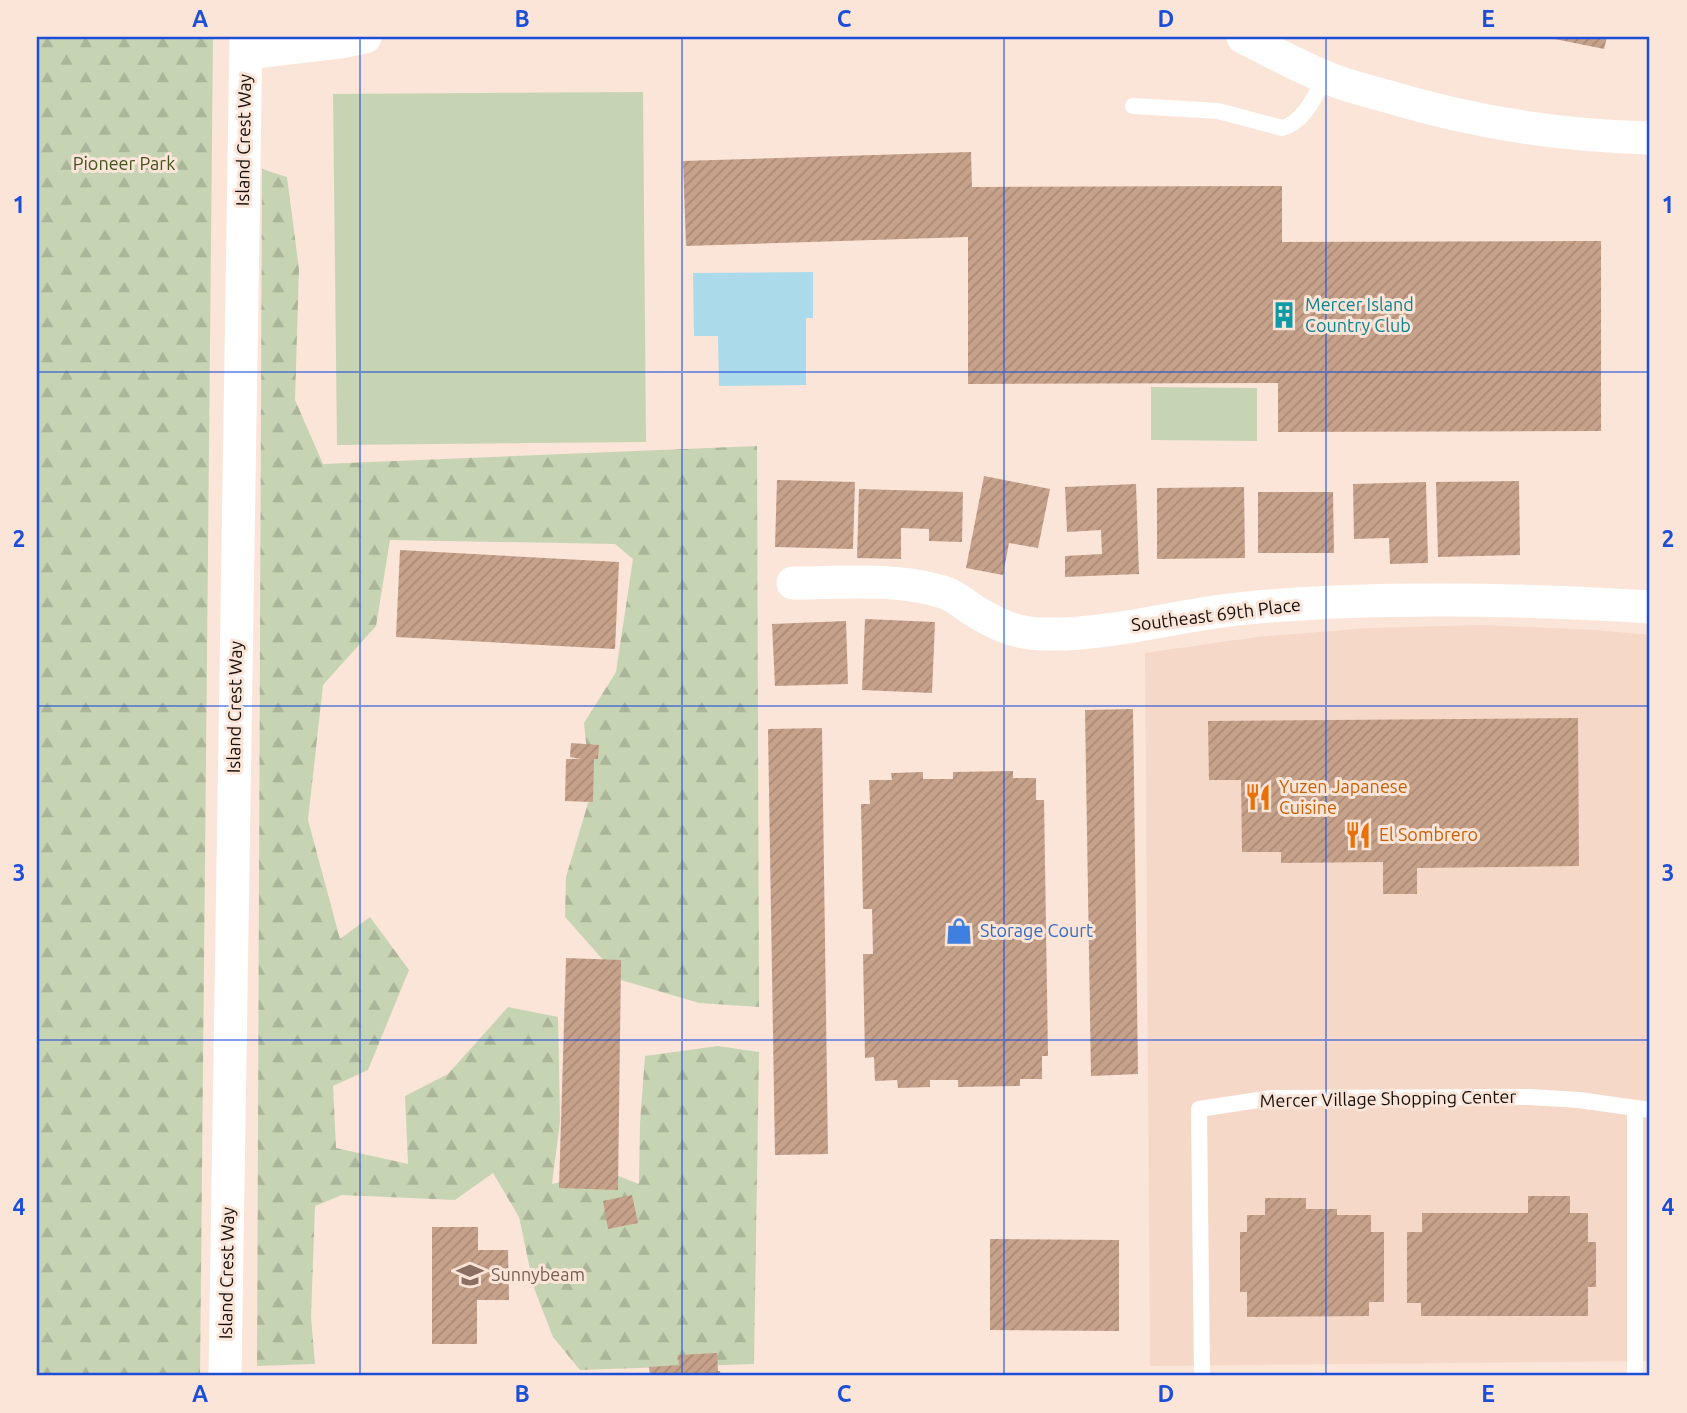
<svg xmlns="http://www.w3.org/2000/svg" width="1687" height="1413" font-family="Ubuntu,sans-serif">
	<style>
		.built { fill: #f5d8c7 }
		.forest { fill: url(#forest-firs) }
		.green { fill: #c7d4b3 }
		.water { fill: #abdaeb }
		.building { fill: url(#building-hatch) }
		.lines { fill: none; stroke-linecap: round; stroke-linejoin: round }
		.lane { stroke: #fff; stroke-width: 16 }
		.street { stroke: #fff; stroke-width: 33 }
		.grid { fill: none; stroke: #1d4ed8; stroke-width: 2; stroke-opacity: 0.55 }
		.labels { text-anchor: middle; stroke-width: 6; stroke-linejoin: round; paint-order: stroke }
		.street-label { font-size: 18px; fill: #160f0b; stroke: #fbe5d8 }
		.park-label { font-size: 18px; fill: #42551d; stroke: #fbe5d8 }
		.culture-label { font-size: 18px; fill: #0d838f; stroke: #fbe5d8; text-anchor: start }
		.food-label { font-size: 18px; fill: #c56008; stroke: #fbe5d8; text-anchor: start }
		.shop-label { font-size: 18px; fill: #366cbe; stroke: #fbe5d8; text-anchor: start }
		.education-label { font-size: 18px; fill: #785e54; stroke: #fbe5d8; text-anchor: start }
		.neatline { fill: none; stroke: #1d4ed8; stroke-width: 2.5 }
		.grid-label { font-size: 23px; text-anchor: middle; font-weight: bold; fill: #1d4ed8 }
	</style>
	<defs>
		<pattern id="forest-firs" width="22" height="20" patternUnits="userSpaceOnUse" patternTransform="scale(1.75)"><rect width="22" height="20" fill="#c7d4b3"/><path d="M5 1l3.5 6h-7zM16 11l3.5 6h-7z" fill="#aab599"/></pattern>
		<pattern id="building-hatch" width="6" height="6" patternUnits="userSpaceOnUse" patternTransform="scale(1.75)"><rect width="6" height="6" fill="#c7a28b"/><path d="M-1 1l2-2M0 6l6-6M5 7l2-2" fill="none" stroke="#aa8a77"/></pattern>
	</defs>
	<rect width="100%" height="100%" fill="#fbe5d8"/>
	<polygon class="built" points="1482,625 1595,630 1650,635 1650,1361 1150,1366 1145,653 1257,637 1369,628"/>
	<g class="forest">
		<polygon points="37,37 213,37 200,1376 37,1376"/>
		<polygon points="262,169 287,177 299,269 295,400 323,464 757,446 759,1007 699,1003 621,980 565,917 566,877 591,793 584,723 616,672 633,559 615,544 390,540 376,626 323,685 308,820 340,939 370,917 409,970 368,1070 333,1086 336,1148 408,1164 405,1096 448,1074 508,1007 558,1017 560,1121 552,1184 608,1172 639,1184 640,1123 645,1056 718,1046 759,1052 754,1364 580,1370 553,1337 534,1288 519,1217 493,1173 455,1200 342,1195 315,1206 311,1317 315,1364 257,1366"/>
	</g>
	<g class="green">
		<polygon points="643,92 646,442 337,445 333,94"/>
		<polygon points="1151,387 1257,388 1257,441 1151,440"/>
	</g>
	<polygon class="water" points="813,272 813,318 806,318 806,385 719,386 718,336 694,336 693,273"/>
	<g class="building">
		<polygon points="1545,37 1607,37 1604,49"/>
		<polygon points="971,152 972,187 1282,186 1282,242 1601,241 1601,431 1278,432 1278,383 968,384 968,237 686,246 683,161"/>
		<polygon points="984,476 1050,489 1038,548 1009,543 1003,575 966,568"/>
		<polygon points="777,480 855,482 853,549 775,547"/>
		<polygon points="1519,481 1520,555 1438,557 1436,482"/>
		<polygon points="1426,482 1428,563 1390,564 1389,538 1354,539 1353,484"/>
		<polygon points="1136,484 1139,574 1065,577 1065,556 1102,554 1101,530 1067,532 1065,487"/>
		<polygon points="1244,487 1245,558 1157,559 1157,488"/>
		<polygon points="859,489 963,492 962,542 929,541 929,529 901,528 901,559 857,558"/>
		<polygon points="1258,492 1333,492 1334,553 1258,553"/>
		<polygon points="400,550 619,562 615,649 396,637"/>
		<polygon points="865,619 935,622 932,693 862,690"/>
		<polygon points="846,621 848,684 775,686 772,624"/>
		<polygon points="1133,709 1138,1074 1091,1076 1085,710"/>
		<polygon points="1578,718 1579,866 1417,868 1417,894 1383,894 1383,862 1281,863 1281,852 1242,852 1241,780 1209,780 1208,721"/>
		<polygon points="822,728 828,1154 775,1155 768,729"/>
		<polygon points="571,743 599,745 598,759 594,759 593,802 565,801 566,759 581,759 570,757"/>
		<polygon points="1013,771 1013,778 1036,778 1036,800 1044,800 1048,1056 1042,1056 1042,1079 1020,1079 1020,1086 958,1087 958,1080 930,1080 930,1087 898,1088 897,1080 875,1081 874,1057 865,1058 863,954 873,954 872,909 863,909 861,804 870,804 869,780 892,780 891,773 923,772 923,779 953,779 953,772"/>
		<polygon points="566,958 621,960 618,1190 559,1188"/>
		<polygon points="632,1195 638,1223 608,1229 603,1201"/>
		<polygon points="1528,1196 1570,1196 1570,1213 1588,1213 1588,1242 1596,1242 1596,1287 1588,1287 1588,1316 1421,1316 1421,1303 1407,1303 1407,1232 1422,1232 1422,1213 1528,1213"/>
		<polygon points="1265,1198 1306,1198 1306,1209 1337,1209 1337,1215 1371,1215 1371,1232 1384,1232 1384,1302 1369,1302 1369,1316 1247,1317 1247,1292 1240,1292 1240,1232 1247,1232 1247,1215 1265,1215"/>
		<polygon points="432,1227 478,1227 478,1250 508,1250 509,1300 477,1300 477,1344 432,1344"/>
		<polygon points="990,1239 1119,1240 1119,1331 990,1330"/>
		<polygon points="717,1353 718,1371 720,1371 721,1376 650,1376 649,1367 679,1365 678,1355"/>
	</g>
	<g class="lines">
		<g class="lane">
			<path d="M 1133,106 L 1218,111 L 1282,128 C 1304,123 1315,95 1326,77"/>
			<polyline points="1635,1109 1635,1376"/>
			<polyline points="1202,1376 1199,1109 1272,1098 1529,1097 1579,1100 1650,1110"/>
		</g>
		<g class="street">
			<path d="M 1243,37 C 1272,52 1300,67 1330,79 C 1348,86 1368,91 1386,96 C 1472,122 1560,136 1650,138"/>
			<polyline points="246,53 340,42 365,37"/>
			<path d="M 793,583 C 842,583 898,577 946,593 C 956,597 964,604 973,610 C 994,623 1016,634 1042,634 C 1115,636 1185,612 1258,607 C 1388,596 1520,599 1650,607"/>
			<polyline points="225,1376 246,37"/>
		</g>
	</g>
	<path class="grid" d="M 360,37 L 360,1376M 682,37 L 682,1376M 1004,37 L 1004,1376M 1326,37 L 1326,1376M 37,372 L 1650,372M 37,706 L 1650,706M 37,1040 L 1650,1040"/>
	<defs>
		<symbol id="building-bare" viewBox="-9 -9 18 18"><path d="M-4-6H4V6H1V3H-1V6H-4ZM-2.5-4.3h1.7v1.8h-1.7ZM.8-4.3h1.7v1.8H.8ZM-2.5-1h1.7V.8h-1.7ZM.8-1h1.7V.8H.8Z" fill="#0f9aa8" stroke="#fbe5d8" stroke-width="2.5" paint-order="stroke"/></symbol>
		<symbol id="restaurant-bare" viewBox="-9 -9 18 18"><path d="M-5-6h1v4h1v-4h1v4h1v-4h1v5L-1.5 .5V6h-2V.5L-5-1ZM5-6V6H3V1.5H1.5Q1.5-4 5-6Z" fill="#e8710a" stroke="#fbe5d8" stroke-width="2.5" paint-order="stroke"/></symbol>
		<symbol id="shop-bare" viewBox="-9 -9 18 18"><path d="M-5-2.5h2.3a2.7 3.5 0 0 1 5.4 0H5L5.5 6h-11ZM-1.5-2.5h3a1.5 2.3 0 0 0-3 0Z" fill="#3f7fe0" stroke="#fbe5d8" stroke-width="2.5" paint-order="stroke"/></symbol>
		<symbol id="school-bare" viewBox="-9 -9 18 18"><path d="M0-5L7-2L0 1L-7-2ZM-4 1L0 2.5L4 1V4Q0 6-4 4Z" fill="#8d6e63" stroke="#fbe5d8" stroke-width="2.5" paint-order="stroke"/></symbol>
	</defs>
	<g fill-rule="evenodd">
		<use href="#building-bare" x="1265" y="296" width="38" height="38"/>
		<use href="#restaurant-bare" x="1239" y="778" width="38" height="38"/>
		<use href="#restaurant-bare" x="1339" y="816" width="38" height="38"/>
		<use href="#shop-bare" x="940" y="912" width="38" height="38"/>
		<use href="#school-bare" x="451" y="1256" width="38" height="38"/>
	</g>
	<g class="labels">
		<g class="street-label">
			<text transform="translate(244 140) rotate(-89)" y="6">Island Crest Way</text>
			<text transform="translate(1216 615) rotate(-7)" y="6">Southeast 69th Place</text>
			<text transform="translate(235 707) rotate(-89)" y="6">Island Crest Way</text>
			<text transform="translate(1388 1099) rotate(-1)" y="6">Mercer Village Shopping Center</text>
			<text transform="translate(227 1273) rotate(-89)" y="6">Island Crest Way</text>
		</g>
		<g class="park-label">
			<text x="124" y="170">Pioneer Park</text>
		</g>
		<g class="culture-label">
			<text x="1305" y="311">Mercer Island<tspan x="1305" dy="21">Country Club</tspan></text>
		</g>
		<g class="food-label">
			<text x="1279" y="793">Yuzen Japanese<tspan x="1279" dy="21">Cuisine</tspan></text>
			<text x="1379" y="841">El Sombrero</text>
		</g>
		<g class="shop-label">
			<text x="980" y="937">Storage Court</text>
		</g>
		<g class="education-label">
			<text x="491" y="1281">Sunnybeam</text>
		</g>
	</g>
	<rect width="1687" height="1413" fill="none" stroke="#fbe5d8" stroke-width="77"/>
	<rect x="38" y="38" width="1610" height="1336" class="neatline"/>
	<g class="grid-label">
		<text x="200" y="27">A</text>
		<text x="522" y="27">B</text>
		<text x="844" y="27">C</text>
		<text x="1166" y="27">D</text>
		<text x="1488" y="27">E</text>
		<text x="19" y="213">1</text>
		<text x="1668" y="213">1</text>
		<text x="19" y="547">2</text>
		<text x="1668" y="547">2</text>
		<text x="19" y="881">3</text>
		<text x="1668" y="881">3</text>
		<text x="19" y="1215">4</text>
		<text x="1668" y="1215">4</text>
		<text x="200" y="1402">A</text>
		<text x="522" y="1402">B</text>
		<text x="844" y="1402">C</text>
		<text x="1166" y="1402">D</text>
		<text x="1488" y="1402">E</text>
	</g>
</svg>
